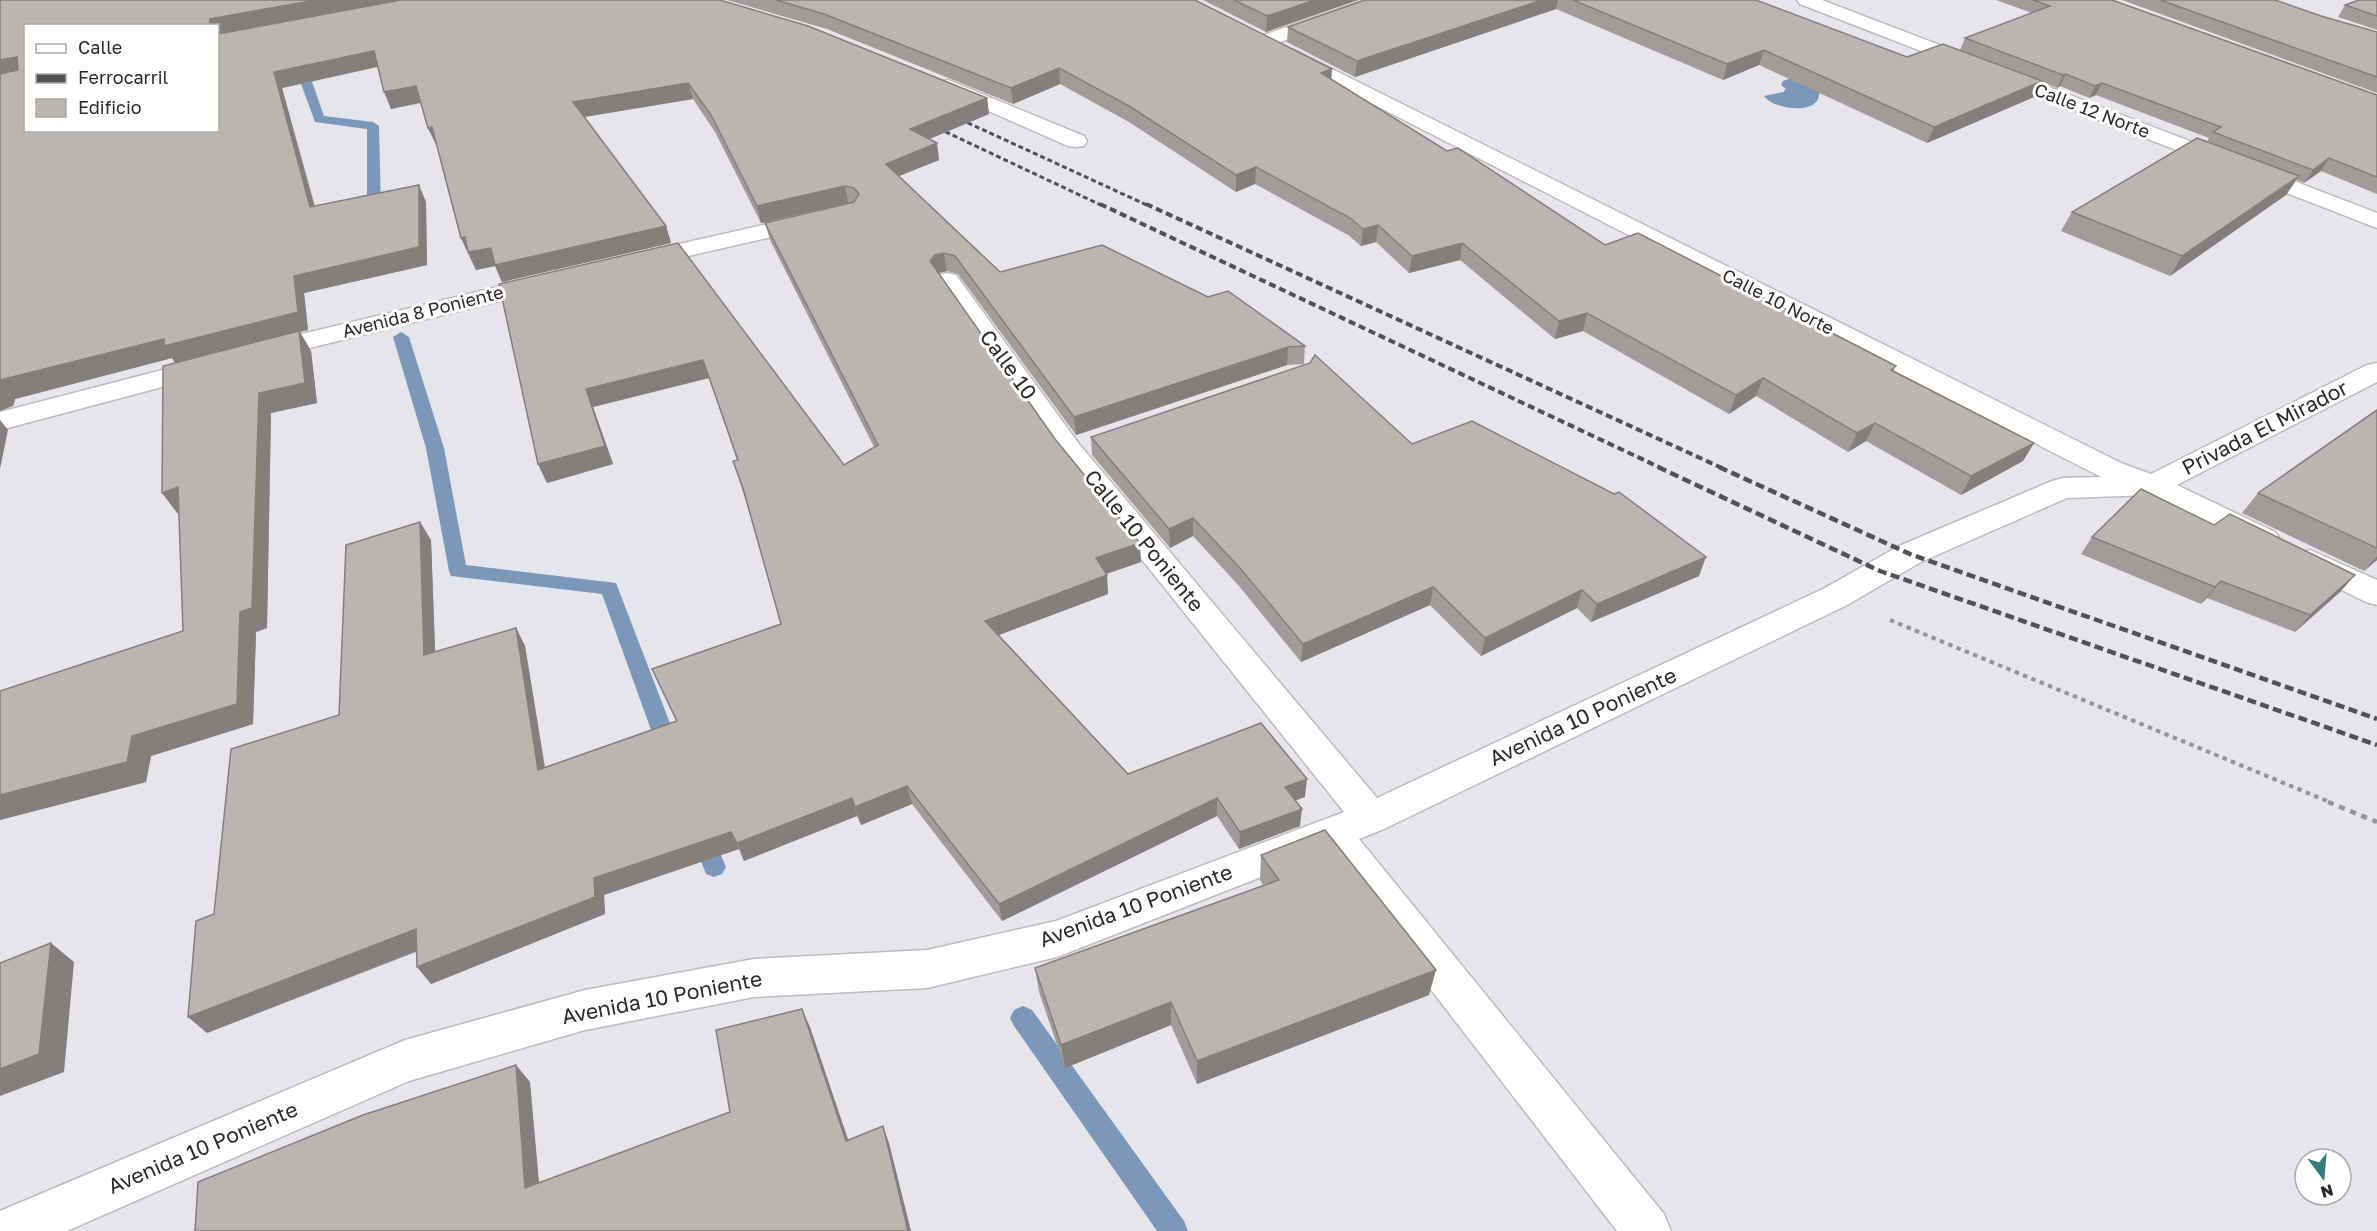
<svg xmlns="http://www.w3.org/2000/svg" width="2377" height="1231" font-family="'Golos Text',sans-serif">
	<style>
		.water { fill: #7b98ba }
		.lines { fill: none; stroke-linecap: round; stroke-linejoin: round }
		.stream { fill: #7b98ba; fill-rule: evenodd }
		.minor-casing { stroke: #bcbbc1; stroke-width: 3 }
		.path-far1 { stroke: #949397; stroke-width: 4; stroke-dasharray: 4.5 4.5; stroke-linecap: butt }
		.path { stroke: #949397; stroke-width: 4.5; stroke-dasharray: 6 6; stroke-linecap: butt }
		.minor { fill: #fff; fill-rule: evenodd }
		.rail-far2 { stroke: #525154; stroke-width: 3; stroke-dasharray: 5 3; stroke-linecap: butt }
		.rail-far1 { stroke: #525154; stroke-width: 4; stroke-dasharray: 7 4; stroke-linecap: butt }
		.rail { stroke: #525154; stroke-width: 4.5; stroke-dasharray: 9 4.5; stroke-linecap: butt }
		.wall { fill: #a19c99 }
		.shaded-wall { fill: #837f7d }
		.building { fill: #bbb5b2; stroke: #837f7d; stroke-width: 1.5 }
		.labels { text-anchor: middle; stroke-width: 6; stroke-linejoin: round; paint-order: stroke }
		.far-street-label { font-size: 18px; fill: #2b2a2c; stroke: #fff }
		.street-label { font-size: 21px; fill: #2b2a2c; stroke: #fff }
	</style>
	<rect width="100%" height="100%" fill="#e6e5eb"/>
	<path class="water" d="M 1794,77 L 1820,91 C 1819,94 1819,98 1817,101 C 1808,114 1772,108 1764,96 L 1783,92 L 1786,89 L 1781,85 L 1783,81 Z"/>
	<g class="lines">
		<g class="stream">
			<polygon points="298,56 304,59 324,116 373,122 379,126 381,209 379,212 374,213 367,209 367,129 315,122 292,59"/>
			<polygon points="401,332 409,337 444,448 466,565 616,583 681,752 678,758 670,761 662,758 659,752 602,594 451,576 449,571 426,448 393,337"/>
			<polygon points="702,827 710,829 726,867 722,874 714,877 706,874 691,836 694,829"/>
			<polygon points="1023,1006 1032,1010 1184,1221 1188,1231 1157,1231 1014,1026 1010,1018 1014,1010"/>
		</g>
		<defs>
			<g id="minor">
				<polygon points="1365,0 1391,0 1388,4 1272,45 1258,45 1256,41 1258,37"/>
				<polygon points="1797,0 1822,0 2377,213 2377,228 1800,4"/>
				<polygon points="1292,49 2121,463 2151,474 2367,365 2377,363 2377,382 2177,485 2275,532 2280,539 2275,546 2264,550 2253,546 2149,495 2067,498 1921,562 1847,605 1384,829 1359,839 1664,1214 1671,1231 1617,1231 1325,852 1057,957 927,988 754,997 585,1030 409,1081 67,1231 0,1231 0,1211 405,1040 585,990 754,959 927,950 1056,921 1344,812 1059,456 935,280 938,275 947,273 956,275 1079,444 1377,798 1823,589 1899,546 2052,481 2063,478 2101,477 1285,59 1282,55 1285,51"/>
				<polygon points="948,80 1084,136 1087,141 1084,146 1076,147 1068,146 941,90 938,86 941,82"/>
				<polygon points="812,214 820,216 824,221 820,226 640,267 631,265 628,260 631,255"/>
				<polygon points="543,276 552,278 555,283 552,288 261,360 252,358 248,352 252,346"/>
				<polygon points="205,359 215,361 218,367 215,373 0,430 0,412"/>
				<polygon points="2310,550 2377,580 2377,605 2366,602 2299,569 2294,561 2299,553"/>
			</g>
		</defs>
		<use href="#minor" class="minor-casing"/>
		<polyline class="path-far1" points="1890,620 2332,803"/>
		<polyline class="path" points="2328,802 2377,822"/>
		<use href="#minor" class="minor"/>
		<g class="rail-far2">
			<polyline points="953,116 1149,206"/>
			<polyline points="931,125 1103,206"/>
		</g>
		<g class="rail-far1">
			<polyline points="1100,204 1661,468"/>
			<polyline points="1146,204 1722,468"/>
		</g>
		<g class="rail">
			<polyline points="1658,467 1880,571 2377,745"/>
			<polyline points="1719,467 1910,554 2377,719"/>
		</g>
	</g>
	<g class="wall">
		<polygon points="0,0 987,98 989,114 929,139 937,143 939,160 899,176 1000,272 1305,346 1304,364 1287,365 1076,435 958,274 947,271 938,273 1141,562 1106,574 1108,594 999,635 1128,774 1305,797 1295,800 1300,826 1239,849 1217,816 1002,921 912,804 861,825 857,816 744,861 739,849 604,895 605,914 431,984 416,952 207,1033 214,914 339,715 431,540 435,652 516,628 525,646 545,767 676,721 652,669 781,624 745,498 733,461 737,460 709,378 593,407 613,464 547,483 538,464 678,243 844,465 874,447 770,240 765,223 850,203 761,223 715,132 693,99 584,117 666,226 671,243 502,282 495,266 476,270 469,255 461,238 437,144 436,144 428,128 421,103 391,109 378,67 282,88 315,206 426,202 427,265 304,293 308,330 300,332 311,351 317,403 271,413 267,628 256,632 253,724 151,756 146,782 0,820 183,631 179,513 177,513 175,363 172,358 15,399 13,406"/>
		<polygon points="727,0 1195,0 1332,80 1447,151 1605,245 1896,366 1893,371 2034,443 2023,461 1961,495 1866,441 1848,452 1756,396 1729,414 1583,331 1555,339 1460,260 1409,273 1376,242 1361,246 1348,235 1255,184 1236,192 1129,122 1060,84 1013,104 827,29"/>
		<polygon points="1203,0 1358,0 1266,32"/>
		<polygon points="1365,0 1756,0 1907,57 1960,50 1965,38 2032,13 1996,0 2112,0 2377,95 2377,194 2321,171 2304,183 2296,180 2286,195 2170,276 2061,231 2072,212 2207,142 2209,138 2096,95 2089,98 2060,86 2057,88 2042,82 2034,97 1927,143 1759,65 1723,80 1556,9 1355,77 1287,42 1288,27"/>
		<polygon points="2122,0 2275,0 2321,16 2377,32 2377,93"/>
		<polygon points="2377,0 2377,30 2338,17 2345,5"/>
		<polygon points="2377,410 2377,560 2364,571 2242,513 2258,493"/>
		<polygon points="1091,437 1412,444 1699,576 1591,622 1577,608 1481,656 1430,605 1301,662 1239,586 1193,536 1170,548 1092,455"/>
		<polygon points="2214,525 2355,575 2340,592 2295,632 2207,598 2201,604 2081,554 2092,537"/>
		<polygon points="1261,855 1429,995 1197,1084 1171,1025 1065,1068 1039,992 1035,968 1263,885 1260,880"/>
	</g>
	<g class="shaded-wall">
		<polygon points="316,0 403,0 218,35 218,26 209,26 210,19"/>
		<polygon points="1315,0 1358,0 1266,32 1267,16"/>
		<polygon points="1542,0 1558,0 1556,9 1355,77 1357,61"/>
		<polygon points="1764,50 1759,65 1723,80 1727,64"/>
		<polygon points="374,51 380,66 282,88 319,224 310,207 274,72"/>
		<polygon points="17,57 26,69 0,77 0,60"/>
		<polygon points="1059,68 1060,84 1013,104 1011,88"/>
		<polygon points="1332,69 1331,85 1321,73"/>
		<polygon points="2066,74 2060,86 2057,88 2063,75"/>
		<polygon points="2042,81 2034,97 1927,143 1934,127"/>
		<polygon points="688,83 693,99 578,118 573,102"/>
		<polygon points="2102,83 2096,95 2089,98 2095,86"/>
		<polygon points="416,86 423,102 391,109 384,92"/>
		<polygon points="987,98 989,114 913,146 910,129"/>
		<polygon points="432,127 439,144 436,144 428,128"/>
		<polygon points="937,143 939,160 889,180 886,164"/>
		<polygon points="2329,158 2321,171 2304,183 2313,170"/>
		<polygon points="1256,167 1255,184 1236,192 1236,175"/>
		<polygon points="2299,176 2286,195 2170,276 2182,256"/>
		<polygon points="419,185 426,202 427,265 304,293 308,330 300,332 311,351 317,403 271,413 267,628 256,632 253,724 151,756 146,782 0,820 0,795 132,736 237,704 176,364 172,358 15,399 13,406 0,411 0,380 294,276"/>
		<polygon points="845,186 848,203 761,223 757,206"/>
		<polygon points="1378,225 1376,242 1361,246 1363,229"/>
		<polygon points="666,226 671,243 502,282 495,266 476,270 461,238 465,237 491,248"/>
		<polygon points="1462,243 1460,260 1409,273 1412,256"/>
		<polygon points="944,253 947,271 938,273 930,261 935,255"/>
		<polygon points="1587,313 1583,331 1555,339 1559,321"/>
		<polygon points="1288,347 1287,365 1076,435 1074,417"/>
		<polygon points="703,360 709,378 593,407 613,464 547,483 538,464 586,389"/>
		<polygon points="1763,378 1756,396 1729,414 1736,395"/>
		<polygon points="0,420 8,430 0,469"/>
		<polygon points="1875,423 1866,441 1848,452 1857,433"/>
		<polygon points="2034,443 2023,461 1961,495 1971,476"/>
		<polygon points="178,487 193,508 177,513 162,493"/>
		<polygon points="1193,518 1193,536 1170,548 1169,529"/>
		<polygon points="420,522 431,540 436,674 424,655"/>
		<polygon points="1140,543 1141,562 1097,577 1096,558"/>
		<polygon points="2377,556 2377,560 2364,571"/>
		<polygon points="1706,557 1699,576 1591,622 1597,604"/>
		<polygon points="1107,575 1108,594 988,639 985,621"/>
		<polygon points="2355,575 2340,592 2295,632 2310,615"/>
		<polygon points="2221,581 2207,598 2201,604 2215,587"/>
		<polygon points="1433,587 1430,605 1301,662 1303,644"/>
		<polygon points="1582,590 1577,608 1481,656 1485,638"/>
		<polygon points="516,628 525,646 548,788 538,770"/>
		<polygon points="1307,779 1305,797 1283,805 1285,787"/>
		<polygon points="907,786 912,804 861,825 855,807"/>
		<polygon points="852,798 857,816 744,861 737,843"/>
		<polygon points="1217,798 1217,816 1002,921 999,904"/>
		<polygon points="1302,809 1300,826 1239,849 1240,832"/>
		<polygon points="731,832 739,849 604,895 605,914 431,984 417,967 594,878"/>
		<polygon points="416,929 429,946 207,1033 188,1017"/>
		<polygon points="51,943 74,962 64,1072 0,1096 0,1069"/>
		<polygon points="1436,970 1429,995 1197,1084 1197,1061"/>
		<polygon points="1171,1002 1171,1025 1065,1068 1061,1045"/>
		<polygon points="802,1009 810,1027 854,1157 846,1141"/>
		<polygon points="516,1065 530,1082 541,1204 525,1188"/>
		<polygon points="883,1126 889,1143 911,1231 908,1231"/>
	</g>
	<g class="building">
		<polygon points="0,0 316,0 210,19 209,26 26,26 26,130 218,130 218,34 401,0 720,0 808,26 987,98 910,129 937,143 886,164 1000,272 1102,245 1208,297 1228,291 1305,346 1288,347 1074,417 955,256 944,253 935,255 930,261 1055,439 1140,543 1096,558 1107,575 985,621 1128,774 1261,723 1307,779 1285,787 1302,809 1240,832 1217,798 999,904 907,786 855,807 852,798 737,843 731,832 594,878 595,897 417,967 416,929 188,1017 196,921 214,914 231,749 339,715 346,545 420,522 424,655 516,628 538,770 677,721 652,669 781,624 743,488 733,461 738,460 703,360 586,389 605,446 538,464 499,284 678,243 844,465 878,445 765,223 854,202 859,194 854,188 845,186 757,206 711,115 688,83 573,102 666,226 495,265 491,248 468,252 465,237 461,238 432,127 428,128 416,86 384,92 374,51 274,72 310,207 419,185 419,247 294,276 298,312 164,346 164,339 0,380 0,382 0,74 18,70 17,57 0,60"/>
		<polygon points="776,0 1195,0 1332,69 1321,73 1447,151 1458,148 1605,245 1638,233 1896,366 1891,370 2034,443 1971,476 1875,423 1857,433 1763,378 1736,395 1587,313 1559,321 1462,243 1412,256 1378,225 1363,229 1350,218 1256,167 1236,175 1129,106 1059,68 1011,88 824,14"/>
		<polygon points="1234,0 1315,0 1267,16"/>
		<polygon points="1365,0 1542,0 1357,61 1288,27"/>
		<polygon points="1573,0 1756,0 1907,57 1943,44 2042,81 1934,127 1764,50 1727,64"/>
		<polygon points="2033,0 2112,0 2377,95 2377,177 2329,158 2313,170 2213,132 2221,127 2102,83 2095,86 2066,74 2063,75 1965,38 2050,6"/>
		<polygon points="2160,0 2275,0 2321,16 2377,32 2377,77"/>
		<polygon points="2359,0 2377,0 2377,16 2345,5"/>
		<polygon points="2197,138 2299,176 2182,256 2072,212"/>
		<polygon points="299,331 305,383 259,393 252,608 240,612 237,704 132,736 127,762 0,795 0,691 183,631 178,487 162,493 163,366"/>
		<polygon points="1315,355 1412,444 1472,421 1614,494 1619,492 1706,557 1597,604 1582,590 1485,638 1433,587 1303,644 1240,568 1193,518 1169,529 1091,437 1310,363"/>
		<polygon points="2377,410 2377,548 2258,493"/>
		<polygon points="2141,489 2214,525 2230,514 2355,575 2310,615 2221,581 2215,587 2092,537"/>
		<polygon points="1325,830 1436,970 1197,1061 1171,1002 1061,1045 1035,968 1279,880 1261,855"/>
		<polygon points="51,943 39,1054 0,1069 0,963"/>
		<polygon points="802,1009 846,1141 883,1126 908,1231 195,1231 198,1182 363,1115 516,1065 525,1188 730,1112 716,1030"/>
	</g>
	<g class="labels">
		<g class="far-street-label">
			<text transform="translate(2092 111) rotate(21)" y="6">Calle 12 Norte</text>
			<text transform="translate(1778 302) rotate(27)" y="6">Calle 10 Norte</text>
			<text transform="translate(423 312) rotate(-14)" y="6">Avenida 8 Poniente</text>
		</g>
		<g class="street-label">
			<text transform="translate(1008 365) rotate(54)" y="7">Calle 10</text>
			<text transform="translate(2265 428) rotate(-27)" y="7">Privada El Mirador</text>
			<text transform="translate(1144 541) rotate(51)" y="7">Calle 10 Poniente</text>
			<text transform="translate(1583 717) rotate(-25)" y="7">Avenida 10 Poniente</text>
			<text transform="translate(1136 906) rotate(-20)" y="7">Avenida 10 Poniente</text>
			<text transform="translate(662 998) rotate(-11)" y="7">Avenida 10 Poniente</text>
			<text transform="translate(203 1148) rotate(-23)" y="7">Avenida 10 Poniente</text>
		</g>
	</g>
	<rect x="24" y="24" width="195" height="108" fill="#ffffff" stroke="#aaaaab" stroke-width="1.5"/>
	<rect x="36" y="44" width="30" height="9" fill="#ffffff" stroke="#aaaaab" stroke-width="1.5"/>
	<text x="78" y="54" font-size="18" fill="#2b2a2c">Calle</text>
	<rect x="36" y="74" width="30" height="9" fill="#525154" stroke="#aaaaab" stroke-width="1.5"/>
	<text x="78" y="84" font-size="18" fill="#2b2a2c">Ferrocarril</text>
	<rect x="36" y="99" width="30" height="18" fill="#bbb5b2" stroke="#aaaaab" stroke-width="1.5"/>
	<text x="78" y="114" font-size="18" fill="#2b2a2c">Edificio</text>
	<g transform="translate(2323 1177) rotate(164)"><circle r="28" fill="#ffffff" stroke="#aaaaab" stroke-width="1.5"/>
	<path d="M0-4.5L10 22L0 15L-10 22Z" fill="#317b79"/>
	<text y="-9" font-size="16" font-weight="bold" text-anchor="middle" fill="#2b2a2c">N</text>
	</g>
</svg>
